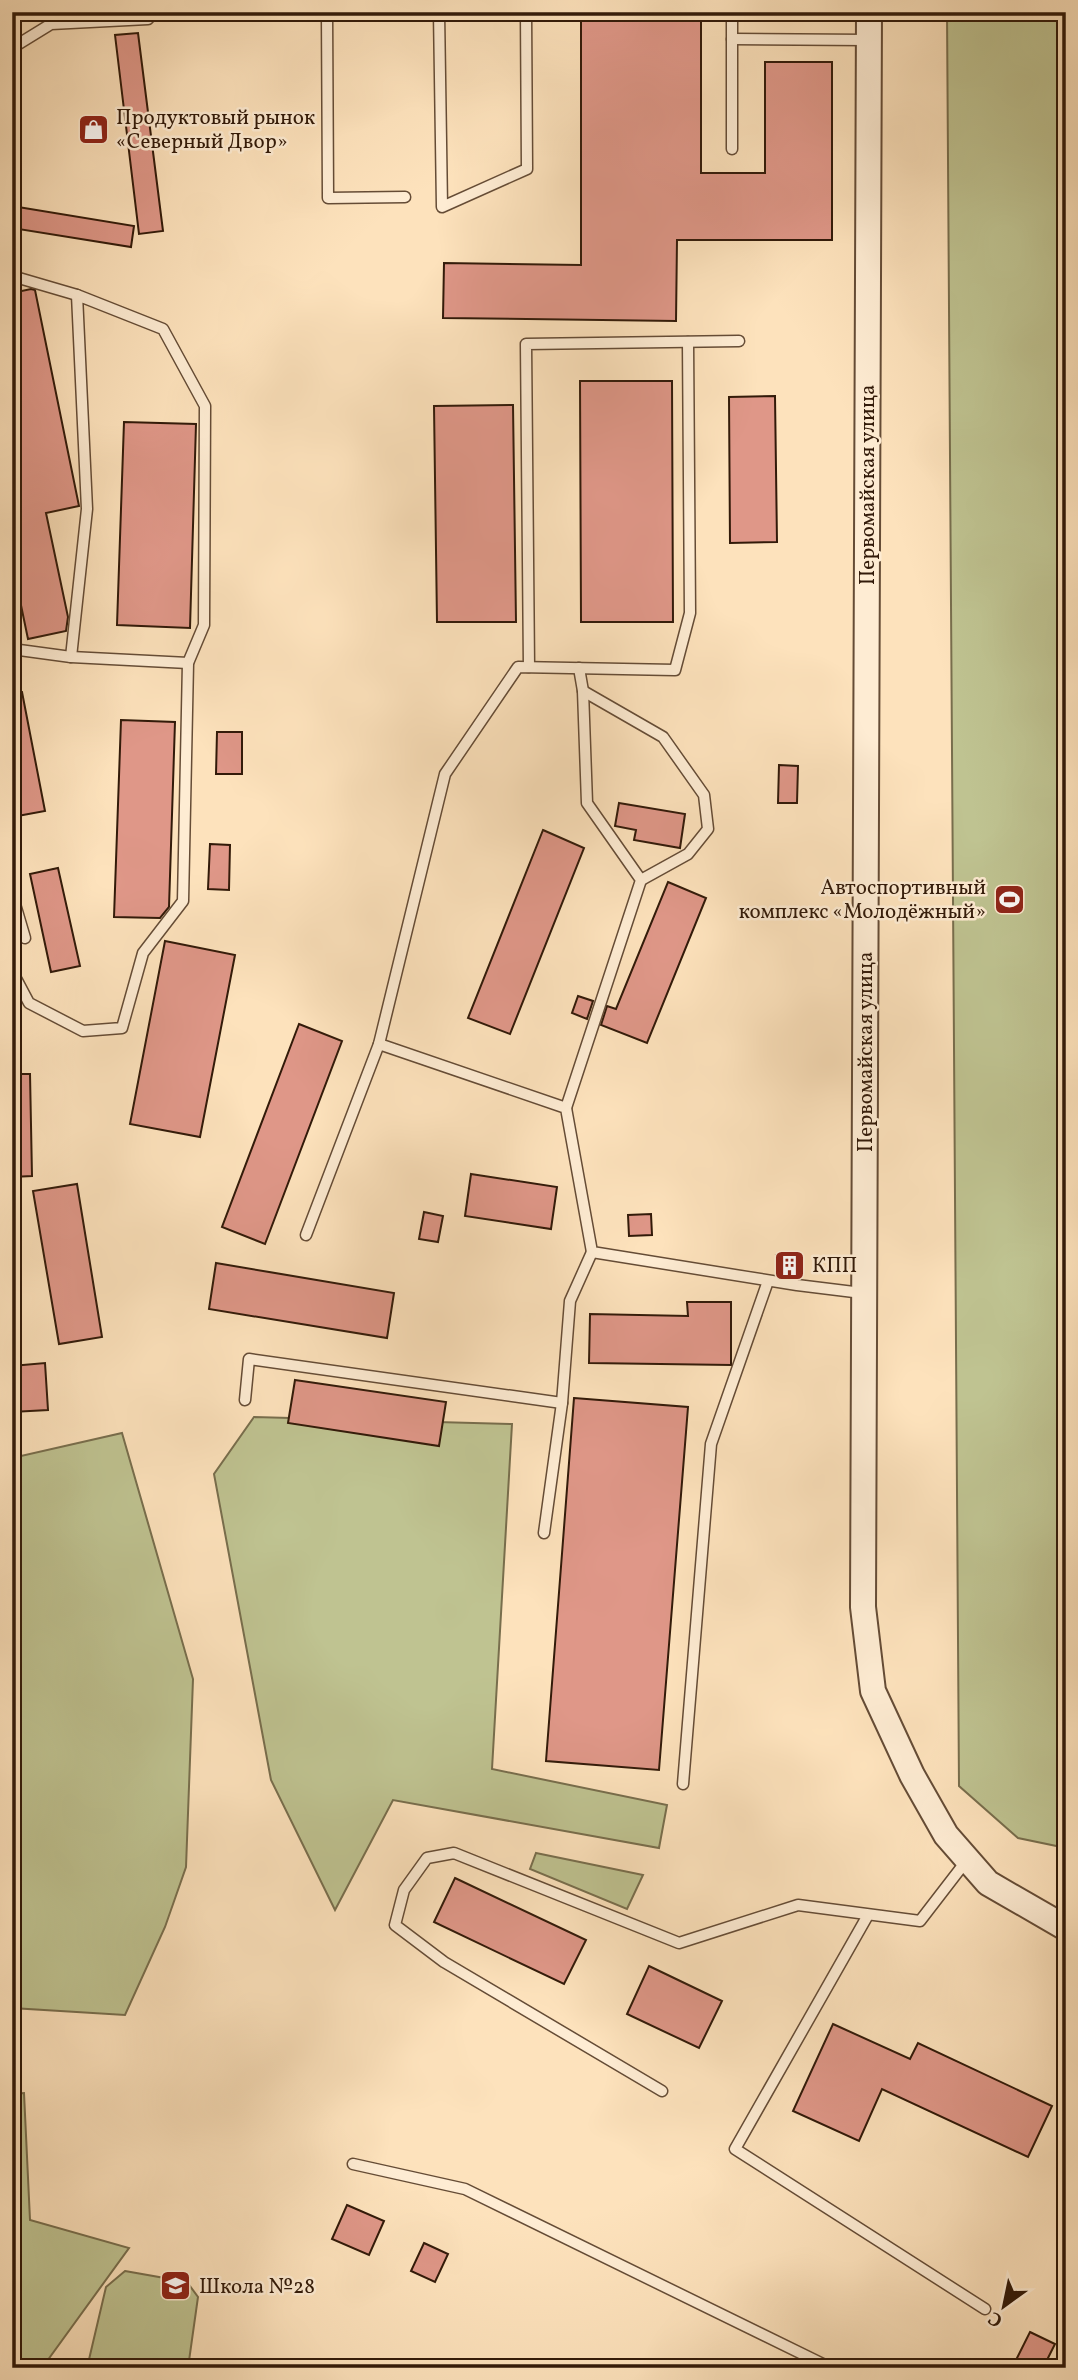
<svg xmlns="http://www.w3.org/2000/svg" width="1078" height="2380" font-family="Vollkorn,serif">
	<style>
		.green { fill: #bfc391; stroke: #786e4d; stroke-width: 2 }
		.building { fill: #df9788; stroke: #321a09; stroke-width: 2 }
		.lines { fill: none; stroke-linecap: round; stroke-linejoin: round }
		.service-casing { stroke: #654c36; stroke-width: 13 }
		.tertiary-casing { stroke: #654c36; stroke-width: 28 }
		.service { stroke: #feecd3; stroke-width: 10 }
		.tertiary { stroke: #feecd3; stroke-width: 24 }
		.labels { text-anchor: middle; stroke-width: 5; stroke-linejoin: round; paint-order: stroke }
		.poi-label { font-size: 21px; fill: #321a09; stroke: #feecd3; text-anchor: start }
		.street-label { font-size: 21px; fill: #321a09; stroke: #feecd3 }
	</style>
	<rect width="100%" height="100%" fill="#fde2bc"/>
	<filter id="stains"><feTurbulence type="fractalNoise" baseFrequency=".00286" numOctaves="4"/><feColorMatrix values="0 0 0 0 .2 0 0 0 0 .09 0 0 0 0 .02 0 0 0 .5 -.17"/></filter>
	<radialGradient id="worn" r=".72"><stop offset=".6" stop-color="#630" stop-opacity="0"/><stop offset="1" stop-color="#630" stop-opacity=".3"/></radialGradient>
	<g class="green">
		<polygon points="947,12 1066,12 1066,1848 1018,1838 959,1786"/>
		<polygon points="254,1417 512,1424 492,1769 667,1805 659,1848 393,1800 335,1910 271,1780 214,1474"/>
		<polygon points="122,1433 193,1679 186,1867 165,1927 125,2015 12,2008 12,1458"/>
		<polygon points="536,1853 643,1875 627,1909 530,1869"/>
		<polygon points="24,2093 30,2220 129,2248 42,2368 12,2368 12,2094"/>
		<polygon points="125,2271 187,2282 198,2297 188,2368 87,2368 106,2287"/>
	</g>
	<g class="building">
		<polygon points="581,12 701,12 701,173 765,173 765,62 832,62 832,240 677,240 676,321 443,318 444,263 581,265"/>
		<polygon points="138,33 163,231 139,234 115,35"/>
		<polygon points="12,206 134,226 131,247 12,228"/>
		<polygon points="31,289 35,290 79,506 46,513 68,617 66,631 28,639 12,562 12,293"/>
		<polygon points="580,381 672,381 673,622 581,622"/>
		<polygon points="775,396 777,542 730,543 729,397"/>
		<polygon points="513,405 516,622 437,622 434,406"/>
		<polygon points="124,422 196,424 190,628 117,625"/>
		<polygon points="22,692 45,811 12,817 12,693"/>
		<polygon points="121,720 175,722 169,907 160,918 114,917"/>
		<polygon points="217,732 242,732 242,774 216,774"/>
		<polygon points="779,765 798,766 797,803 778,803"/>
		<polygon points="619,803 685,814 680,848 634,840 636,830 615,826"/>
		<polygon points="543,830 584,848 510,1034 468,1018"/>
		<polygon points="210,844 230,845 229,890 208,889"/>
		<polygon points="58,868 80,966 51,972 30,874"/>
		<polygon points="668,882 706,898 647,1043 601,1025 607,1006 616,1009"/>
		<polygon points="165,941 235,955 200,1137 130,1124"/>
		<polygon points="578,996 593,1001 587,1019 572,1013"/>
		<polygon points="299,1024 342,1041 265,1244 222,1227"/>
		<polygon points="12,1074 30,1074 32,1176 12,1177"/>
		<polygon points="471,1174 557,1187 551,1229 465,1216"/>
		<polygon points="77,1184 102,1337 59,1344 33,1191"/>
		<polygon points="424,1212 443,1216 438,1242 419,1239"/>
		<polygon points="651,1214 652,1235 629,1236 628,1215"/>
		<polygon points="776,1255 801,1255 801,1276 777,1274"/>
		<polygon points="216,1263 394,1293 387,1338 209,1309"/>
		<polygon points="687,1302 731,1302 731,1365 589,1363 590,1314 688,1316"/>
		<polygon points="45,1363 48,1410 12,1412 12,1366"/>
		<polygon points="295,1380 446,1402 439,1446 288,1423"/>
		<polygon points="574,1398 688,1407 659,1770 546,1761"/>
		<polygon points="455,1878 586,1940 564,1984 434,1922"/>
		<polygon points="649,1966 722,2001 699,2048 627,2014"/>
		<polygon points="833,2024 910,2059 918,2043 1052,2106 1028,2157 882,2089 859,2141 793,2111"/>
		<polygon points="347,2205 384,2221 369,2255 332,2239"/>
		<polygon points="424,2243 448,2254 435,2282 411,2271"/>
		<polygon points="1030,2332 1055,2344 1043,2368 1012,2368"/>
	</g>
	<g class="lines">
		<defs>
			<g id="service">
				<polyline points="327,12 328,198 405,197"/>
				<polyline points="439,12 442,207 527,169 526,12"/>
				<polyline points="732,12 732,149"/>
				<polyline points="732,39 868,40"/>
				<polyline points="12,48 51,24 148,19 154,12"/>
				<polyline points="12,276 77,295"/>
				<polyline points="688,342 690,613 675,670 518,667 445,774 379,1044 566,1108 592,1252 797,1285 862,1293"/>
				<polyline points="12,649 71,657 188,663"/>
				<polyline points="529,667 526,344 739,341"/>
				<polyline points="583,691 663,737 704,795 708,829 688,854 641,880"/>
				<polyline points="12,894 25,938"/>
				<polyline points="12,971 29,1003 83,1031 122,1028 143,953 183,901 188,663 204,625 205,406 163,329 77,295 87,509 71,657"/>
				<polyline points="566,1108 641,880 587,803 583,691 579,668"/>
				<polyline points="306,1235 379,1044"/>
				<polyline points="245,1400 249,1359 562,1403"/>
				<polyline points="544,1533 562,1403 570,1301 592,1252"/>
				<polyline points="683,1784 711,1444 768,1281"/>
				<polyline points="868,1915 735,2149 985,2309"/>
				<polyline points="662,2091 444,1962 395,1925 404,1890 427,1858 454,1853 679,1943 798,1905 920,1921 967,1860"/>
				<polyline points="1066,2141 1066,2147"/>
				<polyline points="353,2164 465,2189 831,2368"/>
			</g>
			<polyline id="tertiary" points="869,12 863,1607 873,1691 912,1775 946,1835 988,1883 1066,1928"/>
		</defs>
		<use href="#service" class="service-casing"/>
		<use href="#tertiary" class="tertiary-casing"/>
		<use href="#service" class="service"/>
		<use href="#tertiary" class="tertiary"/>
	</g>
	<defs>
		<symbol id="shop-square" viewBox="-11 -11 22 22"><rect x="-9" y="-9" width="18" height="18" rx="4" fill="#8f2418" stroke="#feecd3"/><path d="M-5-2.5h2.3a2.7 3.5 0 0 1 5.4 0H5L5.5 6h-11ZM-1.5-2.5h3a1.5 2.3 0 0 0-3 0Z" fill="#fff"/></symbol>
		<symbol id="stadium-square" viewBox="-11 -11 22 22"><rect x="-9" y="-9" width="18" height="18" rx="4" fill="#8f2418" stroke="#feecd3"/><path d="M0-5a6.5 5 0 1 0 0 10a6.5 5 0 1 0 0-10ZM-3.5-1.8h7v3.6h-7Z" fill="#fff"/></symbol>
		<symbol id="building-square" viewBox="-11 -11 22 22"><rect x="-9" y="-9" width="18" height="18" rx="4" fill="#8f2418" stroke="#feecd3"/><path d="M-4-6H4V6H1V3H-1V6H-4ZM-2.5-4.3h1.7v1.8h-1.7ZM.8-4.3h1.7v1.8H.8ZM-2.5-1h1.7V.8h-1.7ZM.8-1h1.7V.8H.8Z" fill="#fff"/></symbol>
		<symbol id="school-square" viewBox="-11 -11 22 22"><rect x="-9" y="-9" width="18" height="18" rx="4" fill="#8f2418" stroke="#feecd3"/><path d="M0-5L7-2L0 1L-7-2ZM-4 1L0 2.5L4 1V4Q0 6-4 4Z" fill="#fff"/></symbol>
	</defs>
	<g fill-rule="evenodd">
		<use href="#shop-square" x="76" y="112" width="35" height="35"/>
		<use href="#stadium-square" x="992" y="882" width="35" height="35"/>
		<use href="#building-square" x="772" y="1248" width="35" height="35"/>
		<use href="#school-square" x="158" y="2268" width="35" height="35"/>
	</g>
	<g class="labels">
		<g class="poi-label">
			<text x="116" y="124">Продуктовый рынок<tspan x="116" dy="24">«Северный Двор»</tspan></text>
			<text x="986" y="894" text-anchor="end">Автоспортивный<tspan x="986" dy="24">комплекс «Молодёжный»</tspan></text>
			<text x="812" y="1272">КПП</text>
			<text x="199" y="2293">Школа №28</text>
		</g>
		<g class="street-label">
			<text transform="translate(867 485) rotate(-90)" y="7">Первомайская улица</text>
			<text transform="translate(865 1052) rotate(-90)" y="7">Первомайская улица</text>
		</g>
	</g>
	<rect width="1078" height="2380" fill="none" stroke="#fde2bc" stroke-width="42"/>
	<rect x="14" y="14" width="1050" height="2352" fill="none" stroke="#321a09" stroke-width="3.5"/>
	<rect x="21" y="21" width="1036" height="2338" fill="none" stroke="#321a09" stroke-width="2"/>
	<g transform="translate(1004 2306) rotate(213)" stroke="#feecd3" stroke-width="5" paint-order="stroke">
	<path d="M0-5L12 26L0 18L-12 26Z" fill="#321a09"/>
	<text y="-10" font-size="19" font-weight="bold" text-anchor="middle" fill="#321a09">С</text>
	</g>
	<rect width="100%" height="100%" filter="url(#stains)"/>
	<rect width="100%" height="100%" fill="url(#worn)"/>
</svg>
